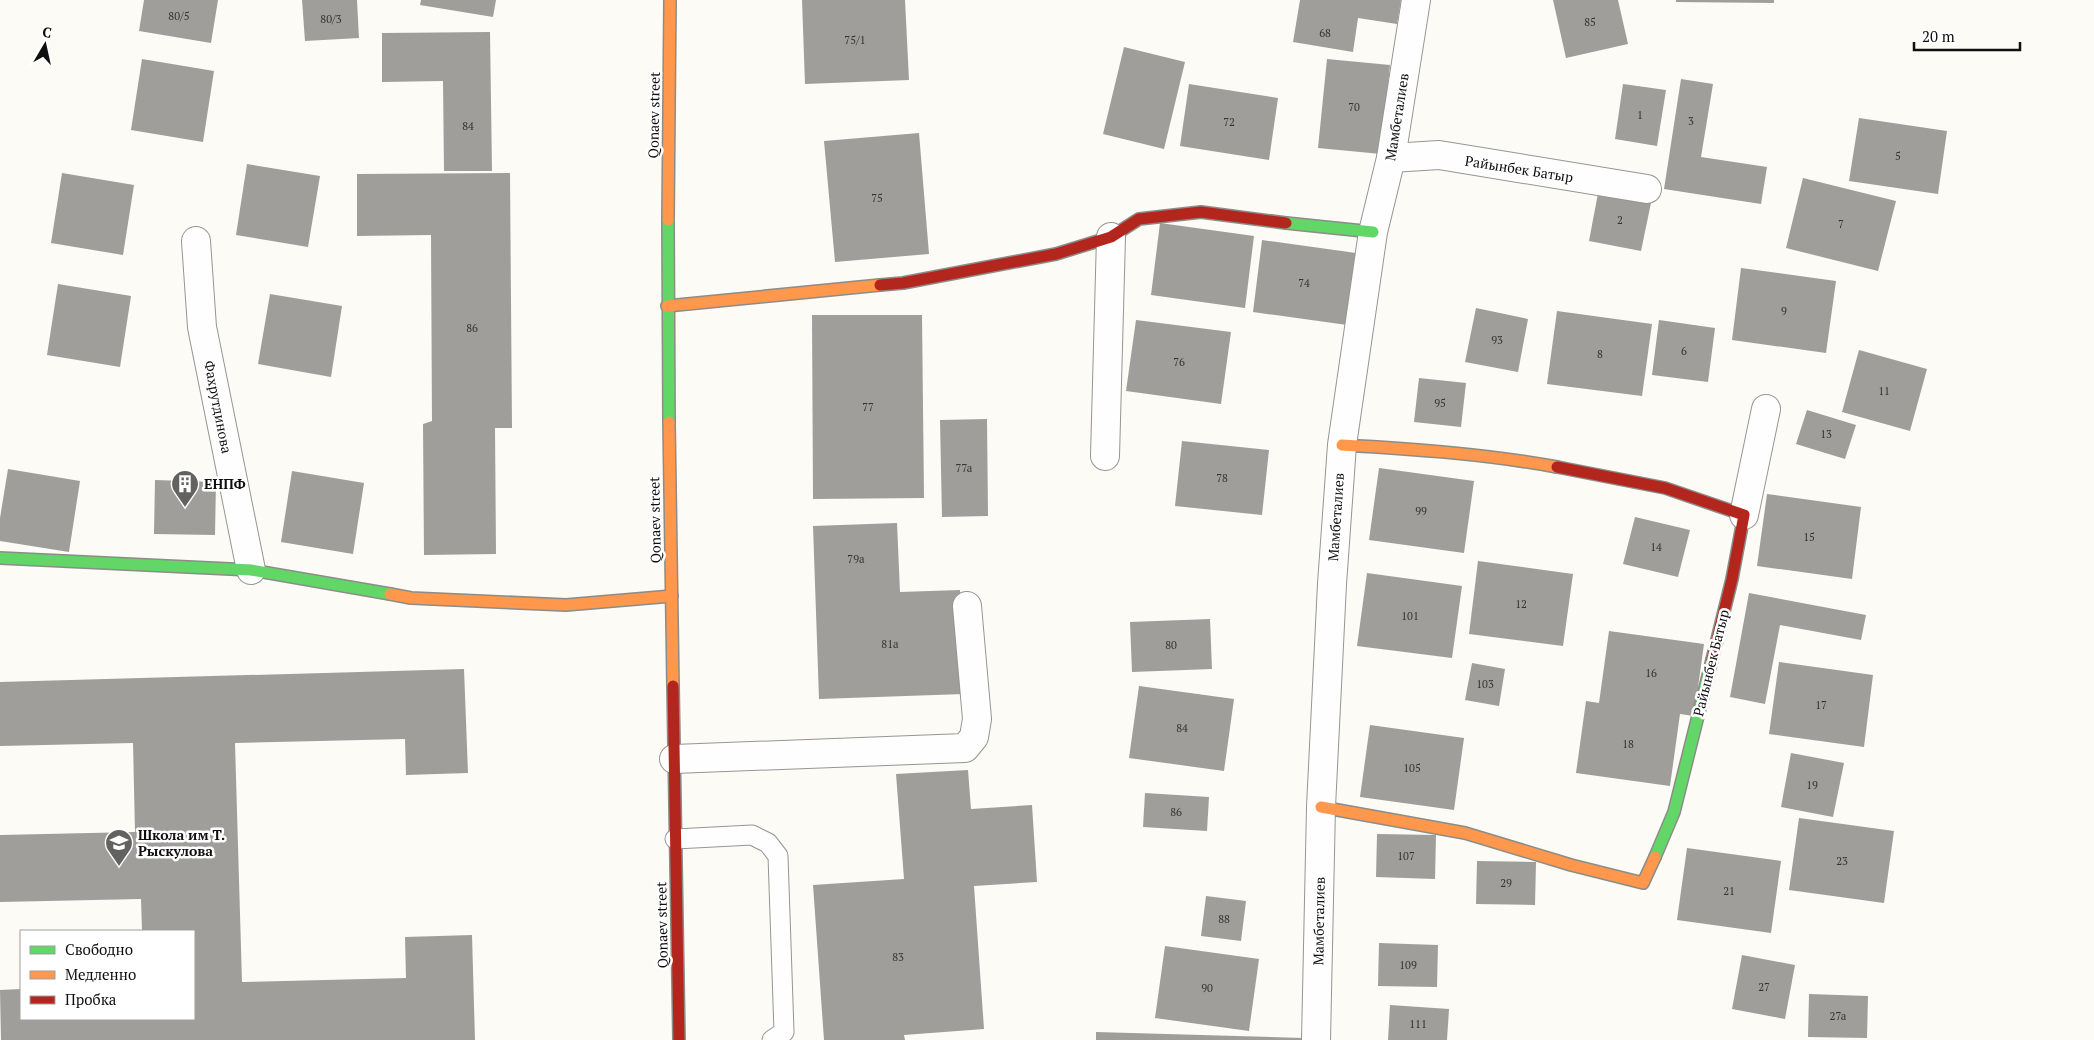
<svg xmlns="http://www.w3.org/2000/svg" width="2094" height="1040" font-family="'PT Serif',serif">
	<style>
		.building { fill: #a09e9a }
		.lines { fill: none; stroke-linecap: round; stroke-linejoin: round }
		.lane-casing { stroke: #969593; stroke-width: 21 }
		.street-casing { stroke: #969593; stroke-width: 30 }
		.fast-casing { stroke: #8c8c89; stroke-width: 14 }
		.slow-casing { stroke: #8c8c89; stroke-width: 14 }
		.jam-casing { stroke: #8c8c89; stroke-width: 14 }
		.lane { stroke: #fffefe; stroke-width: 19 }
		.street { stroke: #fffefe; stroke-width: 28 }
		.fast { stroke: #63d668; stroke-width: 11 }
		.slow { stroke: #ff974d; stroke-width: 11 }
		.jam { stroke: #b3261e; stroke-width: 11 }
		.labels { text-anchor: middle; stroke-width: 5; stroke-linejoin: round; paint-order: stroke }
		.number-label { font-size: 11px; fill: #333332 }
		.street-label { font-size: 14px; fill: #0f0f0f; stroke: #fff }
		.poi-label { font-size: 14px; font-weight: bold; fill: #0f0f0f; stroke: #fff; text-anchor: start }
	</style>
	<rect width="100%" height="100%" fill="#fcfbf5"/>
	<g class="building">
		<polygon points="144,0 218,0 211,43 139,31"/>
		<polygon points="302,0 357,0 359,38 305,41"/>
		<polygon points="421,0 496,0 493,17 420,5"/>
		<polygon points="802,0 905,0 909,80 805,84"/>
		<polygon points="1300,0 1401,0 1397,24 1358,18 1353,52 1293,42"/>
		<polygon points="1553,0 1618,0 1628,44 1566,58"/>
		<polygon points="1676,0 1774,0 1774,3 1676,2"/>
		<polygon points="490,32 492,171 444,171 443,81 382,82 382,33"/>
		<polygon points="1124,47 1185,62 1164,149 1103,134"/>
		<polygon points="142,59 214,71 203,142 131,130"/>
		<polygon points="1327,59 1390,65 1381,154 1318,148"/>
		<polygon points="1681,79 1713,84 1701,157 1767,167 1761,204 1664,189"/>
		<polygon points="1189,84 1278,98 1269,160 1180,146"/>
		<polygon points="1623,84 1666,90 1657,146 1615,139"/>
		<polygon points="1859,118 1947,131 1938,194 1849,181"/>
		<polygon points="919,133 929,254 835,262 824,141"/>
		<polygon points="247,164 320,176 308,247 236,235"/>
		<polygon points="62,173 134,185 123,255 51,243"/>
		<polygon points="510,173 512,428 495,428 496,554 424,555 423,424 432,421 431,235 357,236 357,174"/>
		<polygon points="1803,178 1896,201 1878,271 1786,248"/>
		<polygon points="1599,188 1652,198 1641,251 1589,241"/>
		<polygon points="1160,223 1254,236 1245,308 1151,295"/>
		<polygon points="1262,240 1356,253 1347,325 1253,312"/>
		<polygon points="1741,268 1836,281 1826,353 1732,340"/>
		<polygon points="58,284 131,296 120,367 47,355"/>
		<polygon points="270,294 342,306 331,377 258,364"/>
		<polygon points="1476,308 1528,319 1518,372 1465,362"/>
		<polygon points="1557,311 1652,324 1642,396 1547,384"/>
		<polygon points="812,315 922,315 924,498 813,499"/>
		<polygon points="1136,320 1231,332 1221,404 1126,391"/>
		<polygon points="1659,320 1715,328 1708,382 1652,375"/>
		<polygon points="1859,350 1927,369 1910,431 1842,412"/>
		<polygon points="1419,378 1466,383 1461,427 1414,422"/>
		<polygon points="1807,410 1856,425 1845,459 1796,444"/>
		<polygon points="987,419 988,516 942,517 940,420"/>
		<polygon points="1182,441 1269,450 1262,515 1175,506"/>
		<polygon points="1379,468 1474,481 1464,553 1369,540"/>
		<polygon points="8,469 80,481 69,552 0,541 0,518"/>
		<polygon points="292,471 364,483 353,554 281,542"/>
		<polygon points="155,480 216,482 215,535 154,534"/>
		<polygon points="1767,494 1861,507 1852,579 1757,566"/>
		<polygon points="1635,517 1690,530 1678,577 1623,564"/>
		<polygon points="897,523 900,592 960,590 964,694 819,699 813,526"/>
		<polygon points="1478,561 1573,574 1563,646 1469,634"/>
		<polygon points="1367,573 1462,586 1452,658 1357,646"/>
		<polygon points="1749,593 1866,615 1861,640 1780,625 1765,704 1730,697"/>
		<polygon points="1210,619 1212,669 1132,672 1130,622"/>
		<polygon points="1609,631 1704,644 1694,716 1680,714 1670,786 1576,773 1586,701 1599,703"/>
		<polygon points="1779,662 1873,675 1864,747 1769,734"/>
		<polygon points="1472,663 1505,669 1499,706 1465,700"/>
		<polygon points="464,669 468,773 406,775 405,739 235,743 242,982 406,978 405,937 472,935 475,1040 1,1040 0,990 21,989 21,1019 194,1019 194,931 142,931 141,899 0,902 0,835 135,832 133,743 0,746 0,682"/>
		<polygon points="1139,686 1234,699 1224,771 1129,758"/>
		<polygon points="1370,725 1464,738 1454,810 1360,797"/>
		<polygon points="1791,753 1844,763 1833,817 1781,807"/>
		<polygon points="968,770 971,809 1032,805 1037,882 974,886 984,1029 904,1035 905,1040 824,1040 813,885 904,879 896,774"/>
		<polygon points="1145,793 1209,797 1207,831 1143,827"/>
		<polygon points="1799,818 1894,831 1884,903 1789,890"/>
		<polygon points="1377,834 1436,835 1435,879 1376,877"/>
		<polygon points="1687,848 1781,861 1771,933 1677,920"/>
		<polygon points="1477,861 1536,862 1535,905 1476,904"/>
		<polygon points="1206,896 1246,901 1241,941 1201,936"/>
		<polygon points="1379,943 1438,945 1437,987 1378,986"/>
		<polygon points="1165,946 1259,959 1249,1031 1155,1018"/>
		<polygon points="1742,955 1795,965 1785,1019 1732,1009"/>
		<polygon points="1809,994 1868,996 1867,1038 1808,1037"/>
		<polygon points="1390,1005 1449,1009 1447,1040 1388,1040"/>
		<polygon points="1096,1032 1304,1038 1304,1040 1096,1040"/>
	</g>
	<g class="lines">
		<defs>
			<polyline id="lane" points="675,839 752,835 768,843 778,856 784,1032 772,1040"/>
			<g id="street">
				<polyline points="1391,158 1439,155 1647,189"/>
				<polyline points="196,241 202,327 251,570"/>
				<polyline points="1105,456 1111,237"/>
				<polyline points="1744,515 1766,409"/>
				<polyline points="674,759 965,748 974,737 977,719 967,606"/>
				<polyline points="1316,1040 1321,807 1332,584 1342,445 1373,232 1391,158 1416,0"/>
			</g>
			<g id="fast">
				<polyline points="668,220 669,422"/>
				<polyline points="1286,223 1373,232"/>
				<polyline points="0,558 251,570 390,594"/>
				<polyline points="1655,857 1674,812 1712,660"/>
			</g>
			<g id="slow">
				<polyline points="668,220 670,0"/>
				<polyline points="667,306 880,285"/>
				<polyline points="669,422 673,686"/>
				<path d="M 1342,445 C 1414,449 1486,454 1557,467"/>
				<polyline points="390,594 411,598 566,605 672,596"/>
				<polyline points="1321,807 1465,833 1571,865 1643,883 1655,857"/>
			</g>
			<g id="jam">
				<polyline points="880,285 903,283 1056,254 1111,237 1139,219 1201,212 1286,223"/>
				<polyline points="1557,467 1665,488 1744,515 1732,579 1712,660"/>
				<polyline points="673,686 679,1040"/>
			</g>
		</defs>
		<use href="#lane" class="lane-casing"/>
		<use href="#street" class="street-casing"/>
		<use href="#fast" class="fast-casing"/>
		<use href="#slow" class="slow-casing"/>
		<use href="#jam" class="jam-casing"/>
		<use href="#lane" class="lane"/>
		<use href="#street" class="street"/>
		<use href="#fast" class="fast"/>
		<use href="#slow" class="slow"/>
		<use href="#jam" class="jam"/>
	</g>
	<defs>
		<symbol id="building-pin" viewBox="-11 -11 22 30"><path d="M0 17L-7.5 6A9.5 9.5 0 1 1 7.5 6Z" fill="#626260" stroke="#fff"/><path d="M-4-6H4V6H1V3H-1V6H-4ZM-2.5-4.3h1.7v1.8h-1.7ZM.8-4.3h1.7v1.8H.8ZM-2.5-1h1.7V.8h-1.7ZM.8-1h1.7V.8H.8Z" fill="#fff"/></symbol>
		<symbol id="school-pin" viewBox="-11 -11 22 30"><path d="M0 17L-7.5 6A9.5 9.5 0 1 1 7.5 6Z" fill="#626260" stroke="#fff"/><path d="M0-5L7-2L0 1L-7-2ZM-4 1L0 2.5L4 1V4Q0 6-4 4Z" fill="#fff"/></symbol>
	</defs>
	<g fill-rule="evenodd">
		<use href="#building-pin" x="169" y="468" width="32" height="43"/>
		<use href="#school-pin" x="103" y="827" width="32" height="43"/>
	</g>
	<g class="labels">
		<g class="number-label">
			<text x="179" y="20">80/5</text>
			<text x="331" y="23">80/3</text>
			<text x="1590" y="26">85</text>
			<text x="1325" y="37">68</text>
			<text x="855" y="44">75/1</text>
			<text x="1354" y="111">70</text>
			<text x="1640" y="119">1</text>
			<text x="1691" y="125">3</text>
			<text x="1229" y="126">72</text>
			<text x="468" y="130">84</text>
			<text x="1898" y="160">5</text>
			<text x="877" y="202">75</text>
			<text x="1620" y="224">2</text>
			<text x="1841" y="228">7</text>
			<text x="1304" y="287">74</text>
			<text x="1784" y="315">9</text>
			<text x="472" y="332">86</text>
			<text x="1497" y="344">93</text>
			<text x="1684" y="355">6</text>
			<text x="1600" y="358">8</text>
			<text x="1179" y="366">76</text>
			<text x="1884" y="395">11</text>
			<text x="1440" y="407">95</text>
			<text x="868" y="411">77</text>
			<text x="1826" y="438">13</text>
			<text x="964" y="472">77а</text>
			<text x="1222" y="482">78</text>
			<text x="1421" y="515">99</text>
			<text x="1809" y="541">15</text>
			<text x="1656" y="551">14</text>
			<text x="856" y="563">79а</text>
			<text x="1521" y="608">12</text>
			<text x="1410" y="620">101</text>
			<text x="890" y="648">81а</text>
			<text x="1171" y="649">80</text>
			<text x="1651" y="677">16</text>
			<text x="1485" y="688">103</text>
			<text x="1821" y="709">17</text>
			<text x="1182" y="732">84</text>
			<text x="1628" y="748">18</text>
			<text x="1412" y="772">105</text>
			<text x="1812" y="789">19</text>
			<text x="1176" y="816">86</text>
			<text x="1406" y="860">107</text>
			<text x="1842" y="865">23</text>
			<text x="1506" y="887">29</text>
			<text x="1729" y="895">21</text>
			<text x="1224" y="923">88</text>
			<text x="898" y="961">83</text>
			<text x="1408" y="969">109</text>
			<text x="1764" y="991">27</text>
			<text x="1207" y="992">90</text>
			<text x="1838" y="1020">27а</text>
			<text x="1418" y="1028">111</text>
		</g>
		<g class="street-label">
			<text transform="translate(654 115) rotate(-89)" y="5">Qonaev street</text>
			<text transform="translate(1397 117) rotate(-81)" y="5">Мамбеталиев</text>
			<text transform="translate(1519 169) rotate(9)" y="5">Райынбек Батыр</text>
			<text transform="translate(218 407) rotate(79)" y="5">Фахрутдинова</text>
			<text transform="translate(1336 517) rotate(-86)" y="5">Мамбеталиев</text>
			<text transform="translate(655 520) rotate(-91)" y="5">Qonaev street</text>
			<text transform="translate(1711 663) rotate(-76)" y="5">Райынбек Батыр</text>
			<text transform="translate(1319 921) rotate(-89)" y="5">Мамбеталиев</text>
			<text transform="translate(662 925) rotate(-91)" y="5">Qonaev street</text>
		</g>
		<g class="poi-label">
			<text x="204" y="489">ЕНПФ</text>
			<text x="138" y="840">Школа им Т.<tspan x="138" dy="16">Рыскулова</tspan></text>
		</g>
	</g>
	<rect x="20" y="930" width="175" height="90" fill="#ffffff" stroke="#9f9f9f"/>
	<rect x="30" y="946" width="25" height="8" fill="#63d668" stroke="#9f9f9f"/>
	<text x="65" y="955" font-size="15" fill="#0f0f0f">Свободно</text>
	<rect x="30" y="971" width="25" height="8" fill="#ff974d" stroke="#9f9f9f"/>
	<text x="65" y="980" font-size="15" fill="#0f0f0f">Медленно</text>
	<rect x="30" y="996" width="25" height="8" fill="#b3261e" stroke="#9f9f9f"/>
	<text x="65" y="1005" font-size="15" fill="#0f0f0f">Пробка</text>
	<g transform="translate(45 45) rotate(9)" stroke="#ffffff" stroke-width="4" paint-order="stroke">
	<path d="M0-4L9 19L0 12L-9 19Z" fill="#0f0f0f"/>
	<text y="-8" font-size="14" font-weight="bold" text-anchor="middle" fill="#0f0f0f">С</text>
	</g>
	<path d="M1914 42v8h106v-8" fill="none" stroke="#0f0f0f" stroke-width="2.5"/>
	<text x="1922" y="42" font-size="15" fill="#0f0f0f" stroke="#ffffff" stroke-width="4" paint-order="stroke">20 m</text>
</svg>
